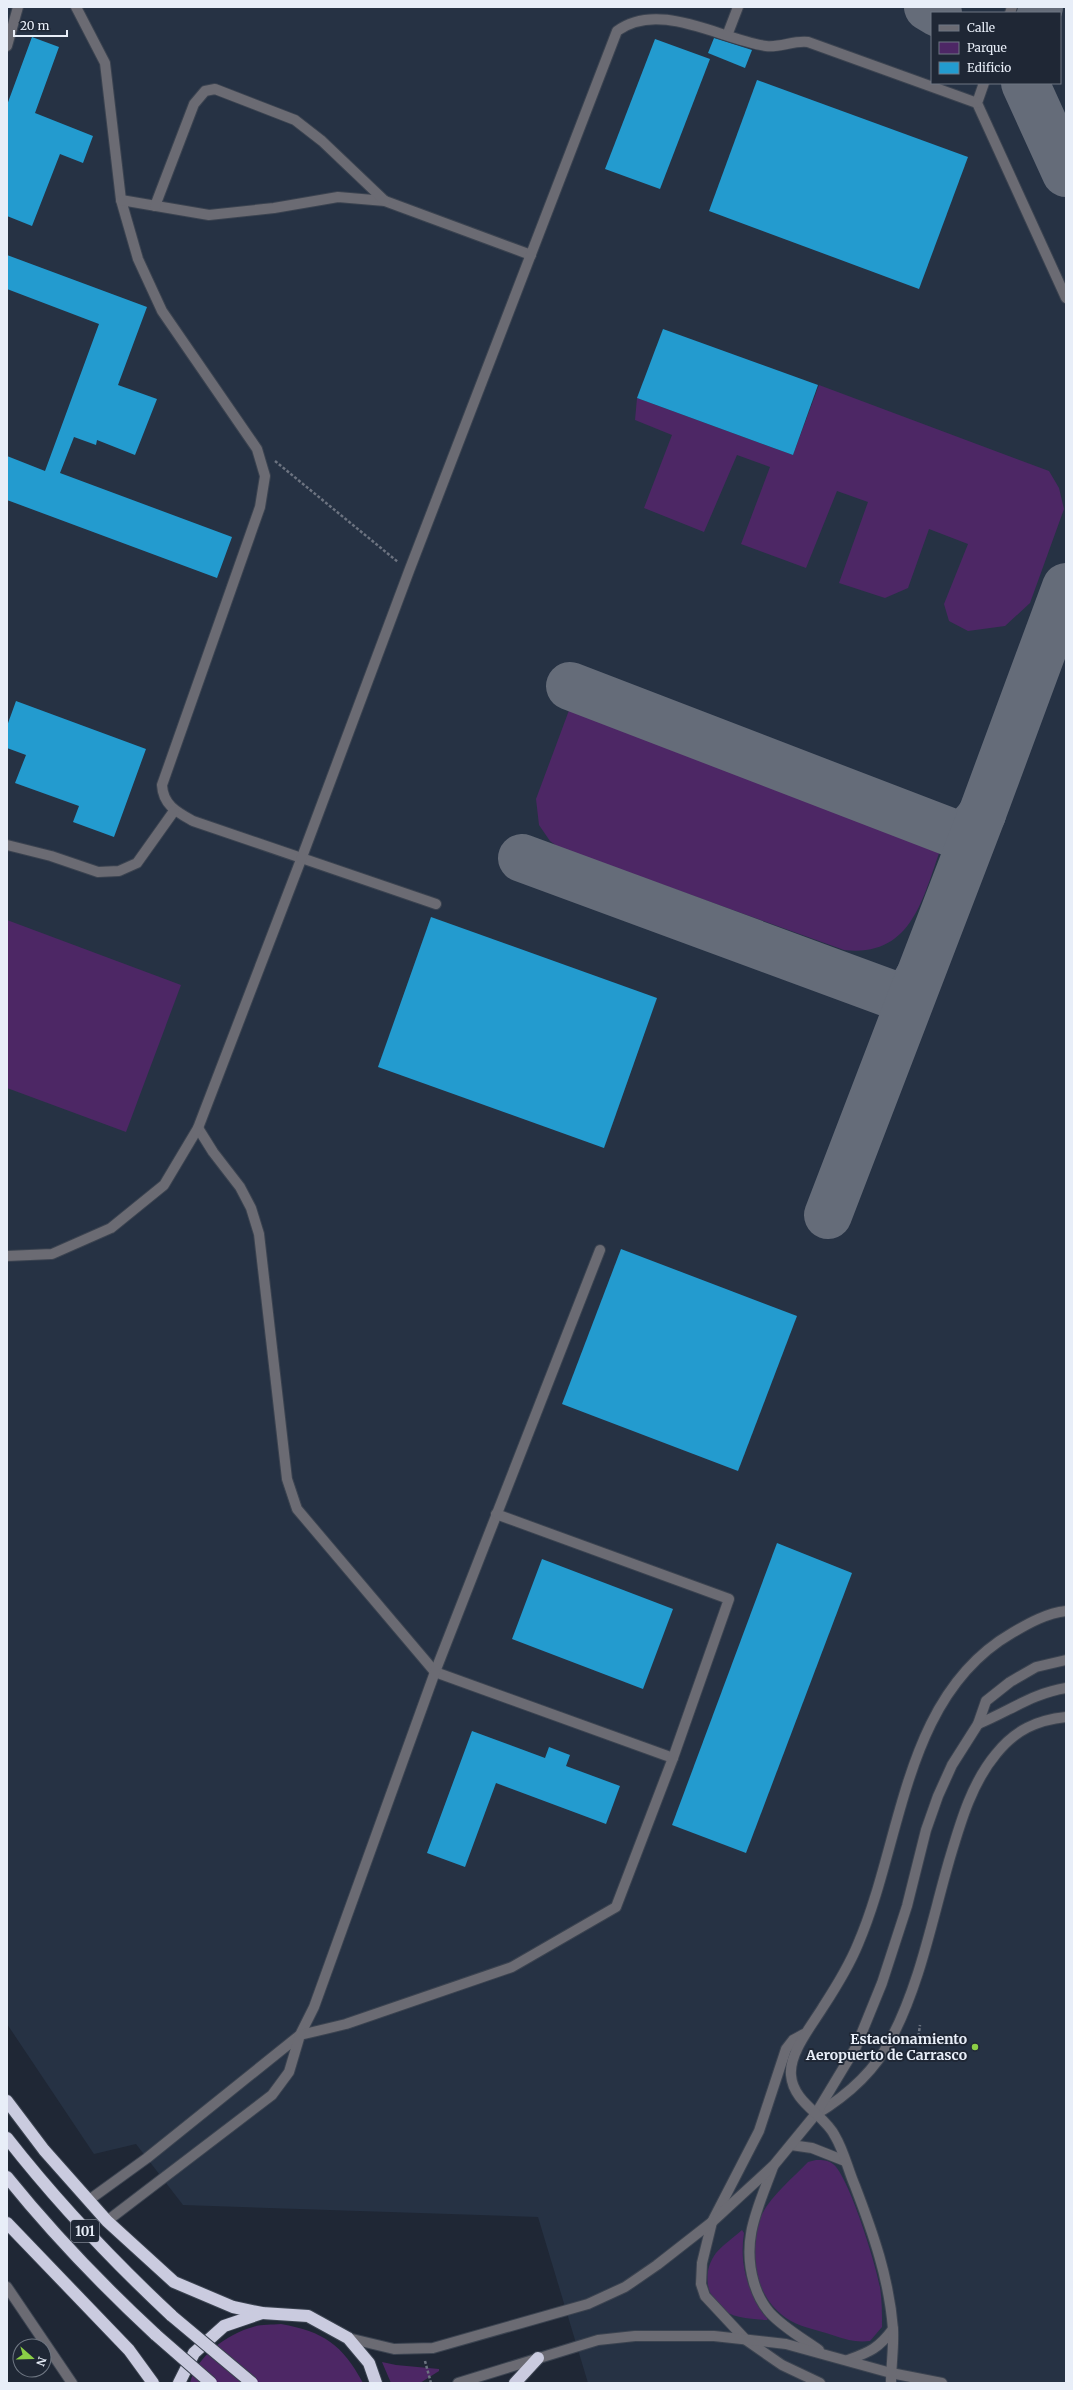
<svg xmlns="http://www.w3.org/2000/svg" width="1073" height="2390" font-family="Merriweather,serif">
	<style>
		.built { fill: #263244; fill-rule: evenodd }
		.green { fill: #4d2765 }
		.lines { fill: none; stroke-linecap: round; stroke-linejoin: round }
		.taxiway { stroke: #656c79; stroke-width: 48 }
		.building { fill: #239bcf }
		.minor-casing { stroke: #3b4350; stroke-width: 12 }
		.highway-casing { stroke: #3b4350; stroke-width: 14 }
		.path { stroke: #6c7380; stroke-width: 2.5; stroke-dasharray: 3 2; stroke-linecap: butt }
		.minor { stroke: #6b6b73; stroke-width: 10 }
		.highway { stroke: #cacbdf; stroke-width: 12 }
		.highway-bridge-casing { stroke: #3b4350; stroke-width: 14; stroke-linecap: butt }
		.highway-bridge { stroke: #cacbdf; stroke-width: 12 }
		.poi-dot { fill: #8bce46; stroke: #1f2735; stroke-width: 1.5 }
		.labels { text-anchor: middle; stroke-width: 4; stroke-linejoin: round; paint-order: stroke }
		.shield { fill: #1f2735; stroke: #acb2be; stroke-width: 1 }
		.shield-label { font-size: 13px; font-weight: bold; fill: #e8eef8 }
		.poi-label { font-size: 14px; font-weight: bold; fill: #e8eef8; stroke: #1f2735; text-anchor: end }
	</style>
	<rect width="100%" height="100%" fill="#1f2735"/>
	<path class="built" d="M 7,7 L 1066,7 L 1066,2383 L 588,2383 L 538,2217 L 183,2205 L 136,2144 L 94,2154 L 7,2024 ZM 932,13 L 1060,13 L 1060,83 L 932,83 Z"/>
	<g class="green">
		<polygon points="819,385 1049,471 1059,488 1064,509 1030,603 1005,626 968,631 949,621 944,604 968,544 929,529 908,588 885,598 839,583 868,502 837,491 806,568 741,544 770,467 737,455 704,532 644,508 672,435 635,420 637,398 793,455"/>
		<path d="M 571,705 L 942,845 C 923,896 913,958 844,950 L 558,847 L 550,841 L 539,825 L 536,799 Z"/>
		<polygon points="7,920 181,985 126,1132 7,1088"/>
		<path d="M 816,2160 C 823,2160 828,2160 833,2164 C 849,2176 876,2265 880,2287 C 882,2300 882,2314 882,2327 L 870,2341 C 854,2343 841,2338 826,2333 C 812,2329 798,2326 786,2318 C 757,2297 748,2260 757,2226 C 764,2201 791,2180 808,2162 Z"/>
		<path d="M 742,2230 L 744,2233 C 739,2266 748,2293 769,2317 L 767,2320 C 754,2319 737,2319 725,2311 C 705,2297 702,2272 716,2253 C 723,2245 734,2237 742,2230 Z"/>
		<path d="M 281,2324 C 324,2332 342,2344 363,2383 L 190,2383 C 197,2356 227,2334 253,2327 C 261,2324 272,2325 281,2324 Z"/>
		<polygon points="382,2362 396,2365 439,2369 439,2371 420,2383 391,2383"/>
	</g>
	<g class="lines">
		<g class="taxiway">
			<polyline points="928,7 938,13"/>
			<polyline points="1037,13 1039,7"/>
			<polyline points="1025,83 1066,173"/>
			<path d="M 570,686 L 950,832 C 966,835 974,826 982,814"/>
			<path d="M 522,858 L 891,994 C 905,996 912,990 918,979"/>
			<polyline points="828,1215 982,814 1066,587"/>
		</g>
	</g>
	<g class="building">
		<polygon points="32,37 59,47 35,113 93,136 83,163 60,154 32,226 7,216 7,105"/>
		<polygon points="714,38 752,50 745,68 708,53"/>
		<polygon points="655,39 710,59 660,189 605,169"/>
		<polygon points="757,80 968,157 919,289 709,211"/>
		<polygon points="7,255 147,307 118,385 157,399 135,455 97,440 96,445 74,437 60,473 232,537 217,578 7,500 7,456 45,471 99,324 7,289"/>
		<polygon points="663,329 818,385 793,455 637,398"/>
		<polygon points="16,701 146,749 114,837 73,822 79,806 15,783 26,755 7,748 7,726"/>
		<polygon points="431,917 657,998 604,1148 378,1067"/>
		<polygon points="621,1249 797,1316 738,1471 562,1404"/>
		<polygon points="777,1543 852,1573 746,1853 672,1825"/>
		<polygon points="542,1559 673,1609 643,1689 512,1639"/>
		<polygon points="472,1731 545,1758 549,1747 570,1755 566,1766 620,1786 606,1824 496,1783 465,1867 427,1853"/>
	</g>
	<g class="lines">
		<defs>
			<g id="minor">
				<path d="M 76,7 L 105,63 L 121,200 L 138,259 L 162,311 L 257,449 L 265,476 L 260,507 L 162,785 C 163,805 177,812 193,821 L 436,904"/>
				<polyline points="1010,13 1012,7"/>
				<polyline points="728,33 738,7"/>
				<polyline points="7,46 18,7"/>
				<polyline points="984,83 977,103 1066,298"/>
				<polyline points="121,200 209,215 274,208 338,197 385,201 531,255"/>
				<polyline points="155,206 194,104 205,91 215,89 295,120 322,141 385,201"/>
				<polyline points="7,845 51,856 98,872 119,871 137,863 174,811"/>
				<polyline points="198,1128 213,1152 240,1187 251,1208 259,1234 287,1479 297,1509 435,1672 673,1758"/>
				<path d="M 7,1256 L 52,1254 L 111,1228 L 164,1185 L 198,1128 L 302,857 L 409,571 L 617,31 C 659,0 720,39 766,46 C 780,48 794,40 808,42 L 977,103"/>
				<path d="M 978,1724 C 1008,1712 1033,1693 1066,1688"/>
				<polyline points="804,2034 793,2040 786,2049 759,2131 712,2222 702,2263 701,2284 705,2296 746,2340 782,2365 820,2383"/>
				<path d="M 815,2115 C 845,2097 875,2071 891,2039 C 920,1984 932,1920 949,1861 C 960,1824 971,1784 996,1754 C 1015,1730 1037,1720 1066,1717"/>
				<polyline points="791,2145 812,2148 845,2161"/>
				<path d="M 773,2167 C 758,2208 741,2239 754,2283 C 757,2293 763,2305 770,2313 C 784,2328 802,2338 819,2350"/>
				<polyline points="89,2200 147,2158 300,2035 314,2007 435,1672 600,1250"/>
				<polyline points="107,2221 272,2095 289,2072 300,2035 346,2024 512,1967 616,1907 673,1758 729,1599 496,1514"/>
				<polyline points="7,2287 72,2383"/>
				<polyline points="348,2338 394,2349 433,2348 588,2304 625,2287 657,2265 712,2222 774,2165 815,2115 856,2047 882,1983 907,1906 926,1830 938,1796 952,1765 978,1724 986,1701 1010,1682 1036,1667 1066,1660"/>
				<path d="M 848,2360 C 870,2352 879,2348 893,2329"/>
				<polyline points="458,2383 598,2340 635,2336 714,2336 786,2344 891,2373 942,2383"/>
				<path d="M 891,2383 C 891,2365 894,2347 893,2329 C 889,2278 873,2233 855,2186 C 848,2170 844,2151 835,2136 C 825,2115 793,2103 791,2075 C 789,2053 812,2025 823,2007 C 836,1987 849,1966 858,1944 C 903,1840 903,1696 1012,1633 C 1029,1623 1047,1613 1066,1611"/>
			</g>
			<g id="highway">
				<polyline points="7,2101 44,2150 107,2221 174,2282 233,2307 262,2313 308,2316 348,2338 369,2363 376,2383"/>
				<path d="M 7,2138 C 57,2202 112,2260 172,2316"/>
				<path d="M 7,2177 C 53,2234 102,2285 156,2335"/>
				<polyline points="7,2223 129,2350 153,2383"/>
				<polyline points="179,2383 194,2353 224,2326 262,2313"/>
				<polyline points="515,2383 538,2358"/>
			</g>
		</defs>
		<use href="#minor" class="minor-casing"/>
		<use href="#highway" class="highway-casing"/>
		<g class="path">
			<polyline points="275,461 398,562"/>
			<polyline points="917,2046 920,2025"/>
			<polyline points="425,2361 431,2383"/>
		</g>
		<use href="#minor" class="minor"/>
		<use href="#highway" class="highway"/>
		<defs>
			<g id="highway-bridge">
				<polyline points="172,2316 252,2383"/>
				<polyline points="156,2335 211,2383"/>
			</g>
		</defs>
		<use href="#highway-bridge" class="highway-bridge-casing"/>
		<use href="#highway-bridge" class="highway-bridge"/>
	</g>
	<circle class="poi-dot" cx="975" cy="2047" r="4"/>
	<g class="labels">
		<rect class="shield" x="71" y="2220" width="28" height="22" rx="3"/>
		<g class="shield-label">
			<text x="85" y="2236">101</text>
		</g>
		<g class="poi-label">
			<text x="967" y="2044">Estacionamiento<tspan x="967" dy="16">Aeropuerto de Carrasco</tspan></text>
		</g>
	</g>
	<rect width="1073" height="2390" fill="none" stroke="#e8eef8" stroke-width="16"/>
	<rect x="931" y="12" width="130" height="72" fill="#1f2735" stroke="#6f7783"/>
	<rect x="939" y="25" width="20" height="6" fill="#6b6b73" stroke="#6f7783"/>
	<text x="967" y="32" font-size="12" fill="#e8eef8">Calle</text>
	<rect x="939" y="42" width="20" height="12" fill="#4d2765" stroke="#6f7783"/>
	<text x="967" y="52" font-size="12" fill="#e8eef8">Parque</text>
	<rect x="939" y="62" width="20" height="12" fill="#239bcf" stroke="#6f7783"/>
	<text x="967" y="72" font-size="12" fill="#e8eef8">Edificio</text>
	<g transform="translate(32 2358) rotate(110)"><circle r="19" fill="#1f2735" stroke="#6f7783"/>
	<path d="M0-3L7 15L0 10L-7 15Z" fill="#8bce46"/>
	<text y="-6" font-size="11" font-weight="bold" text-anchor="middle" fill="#e8eef8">N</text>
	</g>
	<path d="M14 30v6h53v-6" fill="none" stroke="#e8eef8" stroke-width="2"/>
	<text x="20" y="30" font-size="12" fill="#e8eef8" stroke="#1f2735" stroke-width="3" paint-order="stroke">20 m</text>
</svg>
